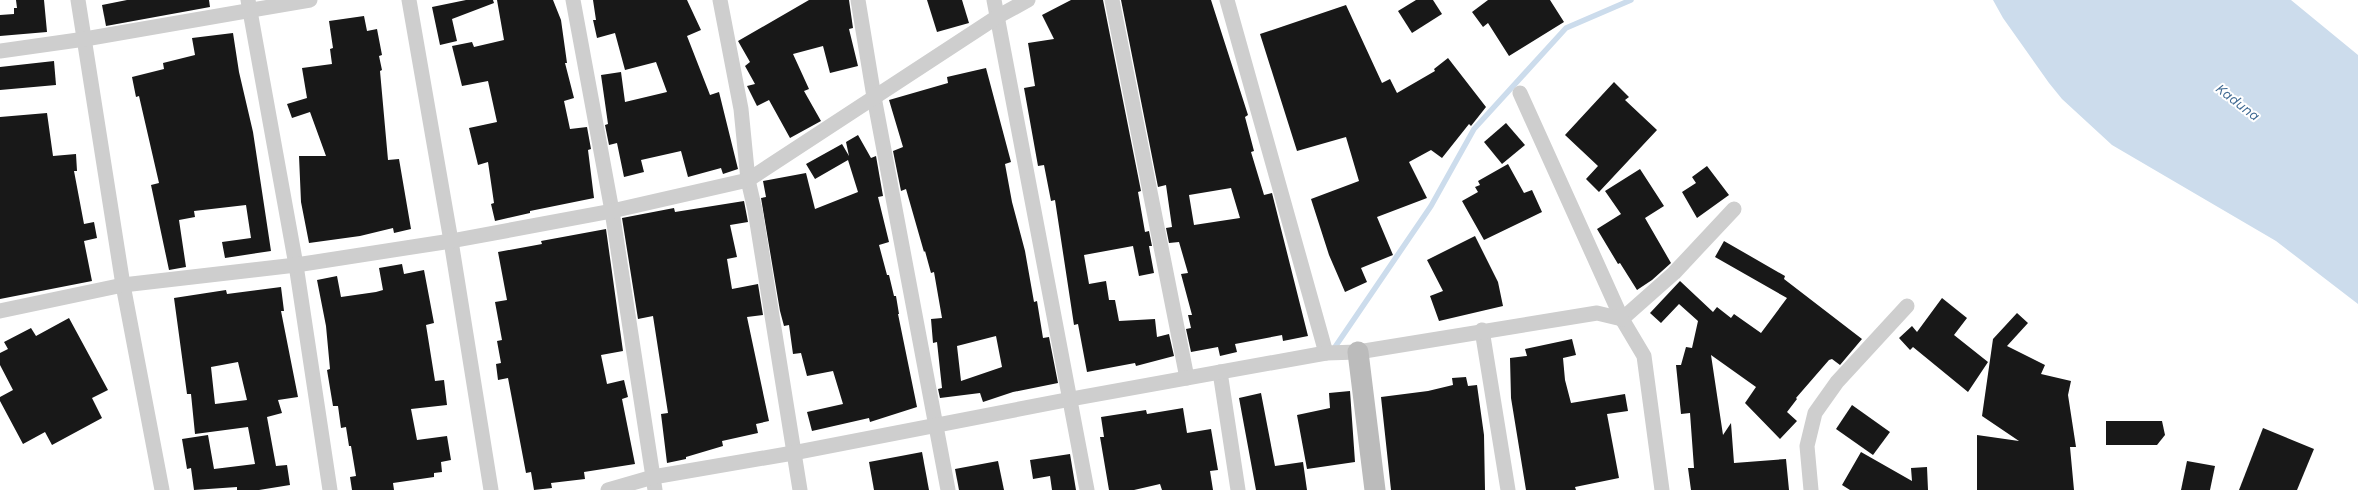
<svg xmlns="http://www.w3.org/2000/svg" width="2358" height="490" font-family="'Work Sans',sans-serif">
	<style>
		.water { fill: #ccdcec }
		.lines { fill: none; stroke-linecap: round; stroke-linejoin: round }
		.stream { stroke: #ccdcec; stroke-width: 5.5 }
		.building { fill: #181818; fill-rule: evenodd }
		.street { stroke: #cecece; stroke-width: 15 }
		.secondary { stroke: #bbb; stroke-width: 21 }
		.labels { text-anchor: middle; stroke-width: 4; stroke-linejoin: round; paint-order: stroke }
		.water-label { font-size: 14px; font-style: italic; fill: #3f6992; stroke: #fff }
	</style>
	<rect width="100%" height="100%" fill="#fff"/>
	<polygon class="water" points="1993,0 2291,0 2358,55 2358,304 2276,241 2112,145 2062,99 2049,83 2003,18"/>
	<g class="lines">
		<polyline class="stream" points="1335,347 1431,206 1474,129 1566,28 1631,0"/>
	</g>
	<g class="building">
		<polygon points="16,0 44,0 47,32 0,36 0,15 14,14 14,8 17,8"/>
		<polygon points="127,0 209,0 210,7 106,26 102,5"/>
		<polygon points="466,0 493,0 494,3 452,19 457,41 440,45 432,7"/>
		<polygon points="497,0 553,0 561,20 567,63 565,63 574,98 564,101 570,129 587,127 591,149 588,150 594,198 530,211 530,213 495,221 491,204 494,203 488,162 478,165 469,128 497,122 488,81 462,86 452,46 472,42 474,47 504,40"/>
		<polygon points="593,0 687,0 701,30 687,36 710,95 719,92 738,169 723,174 721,168 688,177 681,151 641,160 644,172 624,177 617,143 609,145 605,125 608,124 601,75 621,72 625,102 667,92 656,62 625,70 615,33 597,38 593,20 596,20"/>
		<polygon points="809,0 849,0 853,28 849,29 858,66 830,73 823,46 793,54 809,89 804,91 821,121 790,138 769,100 757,106 747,86 755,84 745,66 750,62 738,41"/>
		<polygon points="927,0 962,0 969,23 937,32"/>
		<polygon points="1071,0 1103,0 1141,191 1138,192 1145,232 1149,231 1152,246 1149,246 1154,273 1139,276 1133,246 1084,255 1089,284 1106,281 1109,300 1115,300 1119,321 1155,319 1157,337 1169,334 1174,356 1136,366 1135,363 1087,372 1078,324 1074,325 1055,200 1051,201 1044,165 1038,166 1024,88 1035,86 1028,43 1054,39 1042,15"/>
		<path d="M 1121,0 L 1211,0 L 1248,115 L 1245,117 L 1254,151 L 1251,152 L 1264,195 L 1272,193 L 1308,336 L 1283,341 L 1282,335 L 1235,344 L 1237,352 L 1220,356 L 1218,347 L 1191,352 L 1186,329 L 1191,328 L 1188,315 L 1192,315 L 1181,274 L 1188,273 L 1179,242 L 1169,243 L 1166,228 L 1172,227 L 1166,185 L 1158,187 ZM 1231,188 L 1240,218 L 1194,225 L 1189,195 Z"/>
		<polygon points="1416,0 1433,0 1442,14 1412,33 1398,11"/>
		<polygon points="1488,0 1550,0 1564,22 1509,56 1488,23 1483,27 1472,12"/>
		<polygon points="1346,5 1382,83 1390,79 1397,93 1435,71 1434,69 1448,58 1486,107 1471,126 1469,124 1442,158 1431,150 1409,162 1427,198 1377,217 1393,255 1361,268 1367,282 1345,292 1329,255 1311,199 1359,181 1346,137 1297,151 1260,34"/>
		<polygon points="364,16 367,31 377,29 382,55 379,56 382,70 380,71 388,160 399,159 411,229 394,233 393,228 360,236 309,243 301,202 299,156 326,156 310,112 292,118 287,104 307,98 302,68 332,64 330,49 333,48 329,21"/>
		<polygon points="233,33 239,72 253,132 271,251 225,258 222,242 251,238 246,205 194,211 195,217 179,220 186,267 169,270 151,185 159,183 139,96 136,97 132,77 164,69 163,63 195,55 192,38"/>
		<polygon points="54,61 56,85 0,90 0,67"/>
		<path d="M 986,68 L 1011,162 L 1005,164 L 1012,202 L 1025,251 L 1034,302 L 1037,301 L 1043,338 L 1049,337 L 1058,383 L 1013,392 L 983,402 L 980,393 L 940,398 L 938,389 L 942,388 L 937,342 L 933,343 L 931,319 L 942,318 L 934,272 L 931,273 L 925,251 L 924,252 L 906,189 L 901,191 L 893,151 L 903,147 L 889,100 L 948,83 L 947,77 ZM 996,336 L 1002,367 L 961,381 L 957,346 Z"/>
		<polygon points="1614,82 1629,97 1625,100 1657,130 1599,192 1586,179 1598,166 1565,135"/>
		<polygon points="47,113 53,156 76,154 77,171 74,171 84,224 94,222 97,238 84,241 92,281 0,299 0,117"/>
		<polygon points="1506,123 1525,145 1502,164 1484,142"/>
		<polygon points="858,135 871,158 876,156 883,196 878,197 889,242 879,245 887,275 889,275 894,296 896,296 899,314 898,314 917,407 870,422 869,418 812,431 807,412 843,404 833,371 807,376 801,353 793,354 789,325 784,326 780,311 761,198 766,197 763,181 806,173 815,209 858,192 848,160 815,179 806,164 842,144 849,156 846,142"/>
		<polygon points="1508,164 1524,193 1532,190 1542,212 1484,240 1462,201 1478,192 1475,187 1480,185 1478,181"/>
		<polygon points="1707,166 1729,195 1697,218 1682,192 1696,183 1692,177"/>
		<polygon points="1640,169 1664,206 1645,218 1671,263 1652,280 1637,290 1620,263 1618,264 1597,229 1621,214 1605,191"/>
		<polygon points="744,201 748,222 730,225 737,257 727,259 732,289 758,284 763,315 747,317 769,421 756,424 758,433 722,441 723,446 686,457 686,459 667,463 661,414 668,413 653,316 638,319 622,218 674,208 675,212"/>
		<polygon points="606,229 623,351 601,355 607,384 624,380 628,397 622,399 635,464 584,472 585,479 551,483 552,488 534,490 531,472 526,473 508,378 498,380 496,364 501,363 497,341 502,340 495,302 507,300 498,252 542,244 541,241"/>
		<polygon points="1475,236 1498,282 1503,306 1439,321 1430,296 1443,291 1427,260"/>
		<polygon points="1724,241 1785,276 1784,279 1862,339 1840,365 1832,359 1829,360 1796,398 1797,399 1787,412 1797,421 1780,439 1745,403 1756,387 1711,355 1723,435 1731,423 1734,463 1786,459 1789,490 1691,490 1688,468 1694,468 1690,413 1681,414 1676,365 1681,365 1686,347 1692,348 1698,321 1679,304 1661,323 1650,313 1680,281 1713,312 1717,307 1731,318 1734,314 1761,333 1787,298 1715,257"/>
		<polygon points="402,264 404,274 424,270 434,323 426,325 435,381 444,380 447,405 411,409 417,440 447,436 451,460 441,462 442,472 434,473 434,477 393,483 394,490 352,490 350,477 356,476 351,446 349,446 346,427 341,428 338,406 333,406 327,370 330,369 326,326 317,280 337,276 341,297 376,292 383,290 379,268"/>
		<path d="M 281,287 L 284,311 L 281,311 L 298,397 L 278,400 L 282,413 L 267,417 L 276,466 L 287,465 L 290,485 L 259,490 L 237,490 L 237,487 L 194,490 L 191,468 L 187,469 L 182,439 L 208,435 L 214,469 L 255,464 L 248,427 L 195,434 L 191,394 L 187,394 L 174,298 L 226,290 L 227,294 ZM 238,362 L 247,400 L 215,404 L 211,367 Z"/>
		<polygon points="1942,298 1967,318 1954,335 1988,362 1968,392 1913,347 1910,350 1899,338 1912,326 1917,332"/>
		<polygon points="2017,313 2028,323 2007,346 2045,365 2041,374 2071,381 2068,395 2076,447 2070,447 2074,490 1977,490 1977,435 2019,441 1982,416 1993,339"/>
		<polygon points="69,318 108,390 92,398 102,418 52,445 45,432 23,444 0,401 0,397 13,390 0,365 0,353 8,349 4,342 31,328 36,336"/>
		<polygon points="1572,339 1576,355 1563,358 1565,380 1571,403 1625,394 1628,411 1607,414 1619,478 1575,487 1576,490 1526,490 1511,398 1510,358 1527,356 1525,349"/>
		<polygon points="1466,377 1468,386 1477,385 1484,435 1485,490 1391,490 1381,397 1428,391 1453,385 1452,378"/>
		<polygon points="1350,391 1355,462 1307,469 1297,415 1330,408 1329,393"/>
		<polygon points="1261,393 1275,466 1303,462 1307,490 1256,490 1239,398"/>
		<polygon points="1852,405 1890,432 1873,455 1836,429"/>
		<polygon points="1183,408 1187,433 1211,429 1218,470 1210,471 1213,490 1162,490 1160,484 1134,490 1109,490 1100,437 1104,437 1101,417 1146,410 1147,414"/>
		<polygon points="2106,421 2162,421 2165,435 2157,445 2106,445"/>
		<polygon points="2263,428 2314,449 2297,490 2239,490"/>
		<polygon points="922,452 929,490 874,490 869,462"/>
		<polygon points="1861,452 1912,481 1911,468 1927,467 1928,490 1850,490 1842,485"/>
		<polygon points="1070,454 1076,490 1052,490 1050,476 1033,479 1030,460"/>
		<polygon points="998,461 1004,490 959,490 955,469"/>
		<polygon points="2187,461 2215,466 2210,490 2181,490"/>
	</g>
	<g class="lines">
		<g class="street">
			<polyline points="78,0 123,285 162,490"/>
			<polyline points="248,0 296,265 330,490"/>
			<polyline points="409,0 451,241 491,490"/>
			<polyline points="573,0 612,211 655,490"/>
			<polyline points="720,0 741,109 748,180 755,210 800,490"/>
			<polyline points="858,0 874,97 948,490"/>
			<polyline points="994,0 1087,490"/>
			<polyline points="1112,0 1187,378"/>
			<polyline points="1227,0 1326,353"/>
			<polyline points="0,51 85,39 310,0"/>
			<polyline points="1520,93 1622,319 1644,356 1662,490"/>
			<polyline points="0,311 123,285 296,265 451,241 612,211 748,180 997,17 1028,0"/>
			<polyline points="1622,319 1674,273 1734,209"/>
			<polyline points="1482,330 1508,490"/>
			<polyline points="1220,372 1238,490"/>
			<polyline points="608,490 653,477 793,453 1071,399 1326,353 1358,352 1597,313 1622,319"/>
			<polyline points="1811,490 1807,446 1815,413 1837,382 1907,306"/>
		</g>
		<polyline class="secondary" points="1358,352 1375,490"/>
	</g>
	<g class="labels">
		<g class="water-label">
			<text transform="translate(2238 102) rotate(38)" y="5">Kaduna</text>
		</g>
	</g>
</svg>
